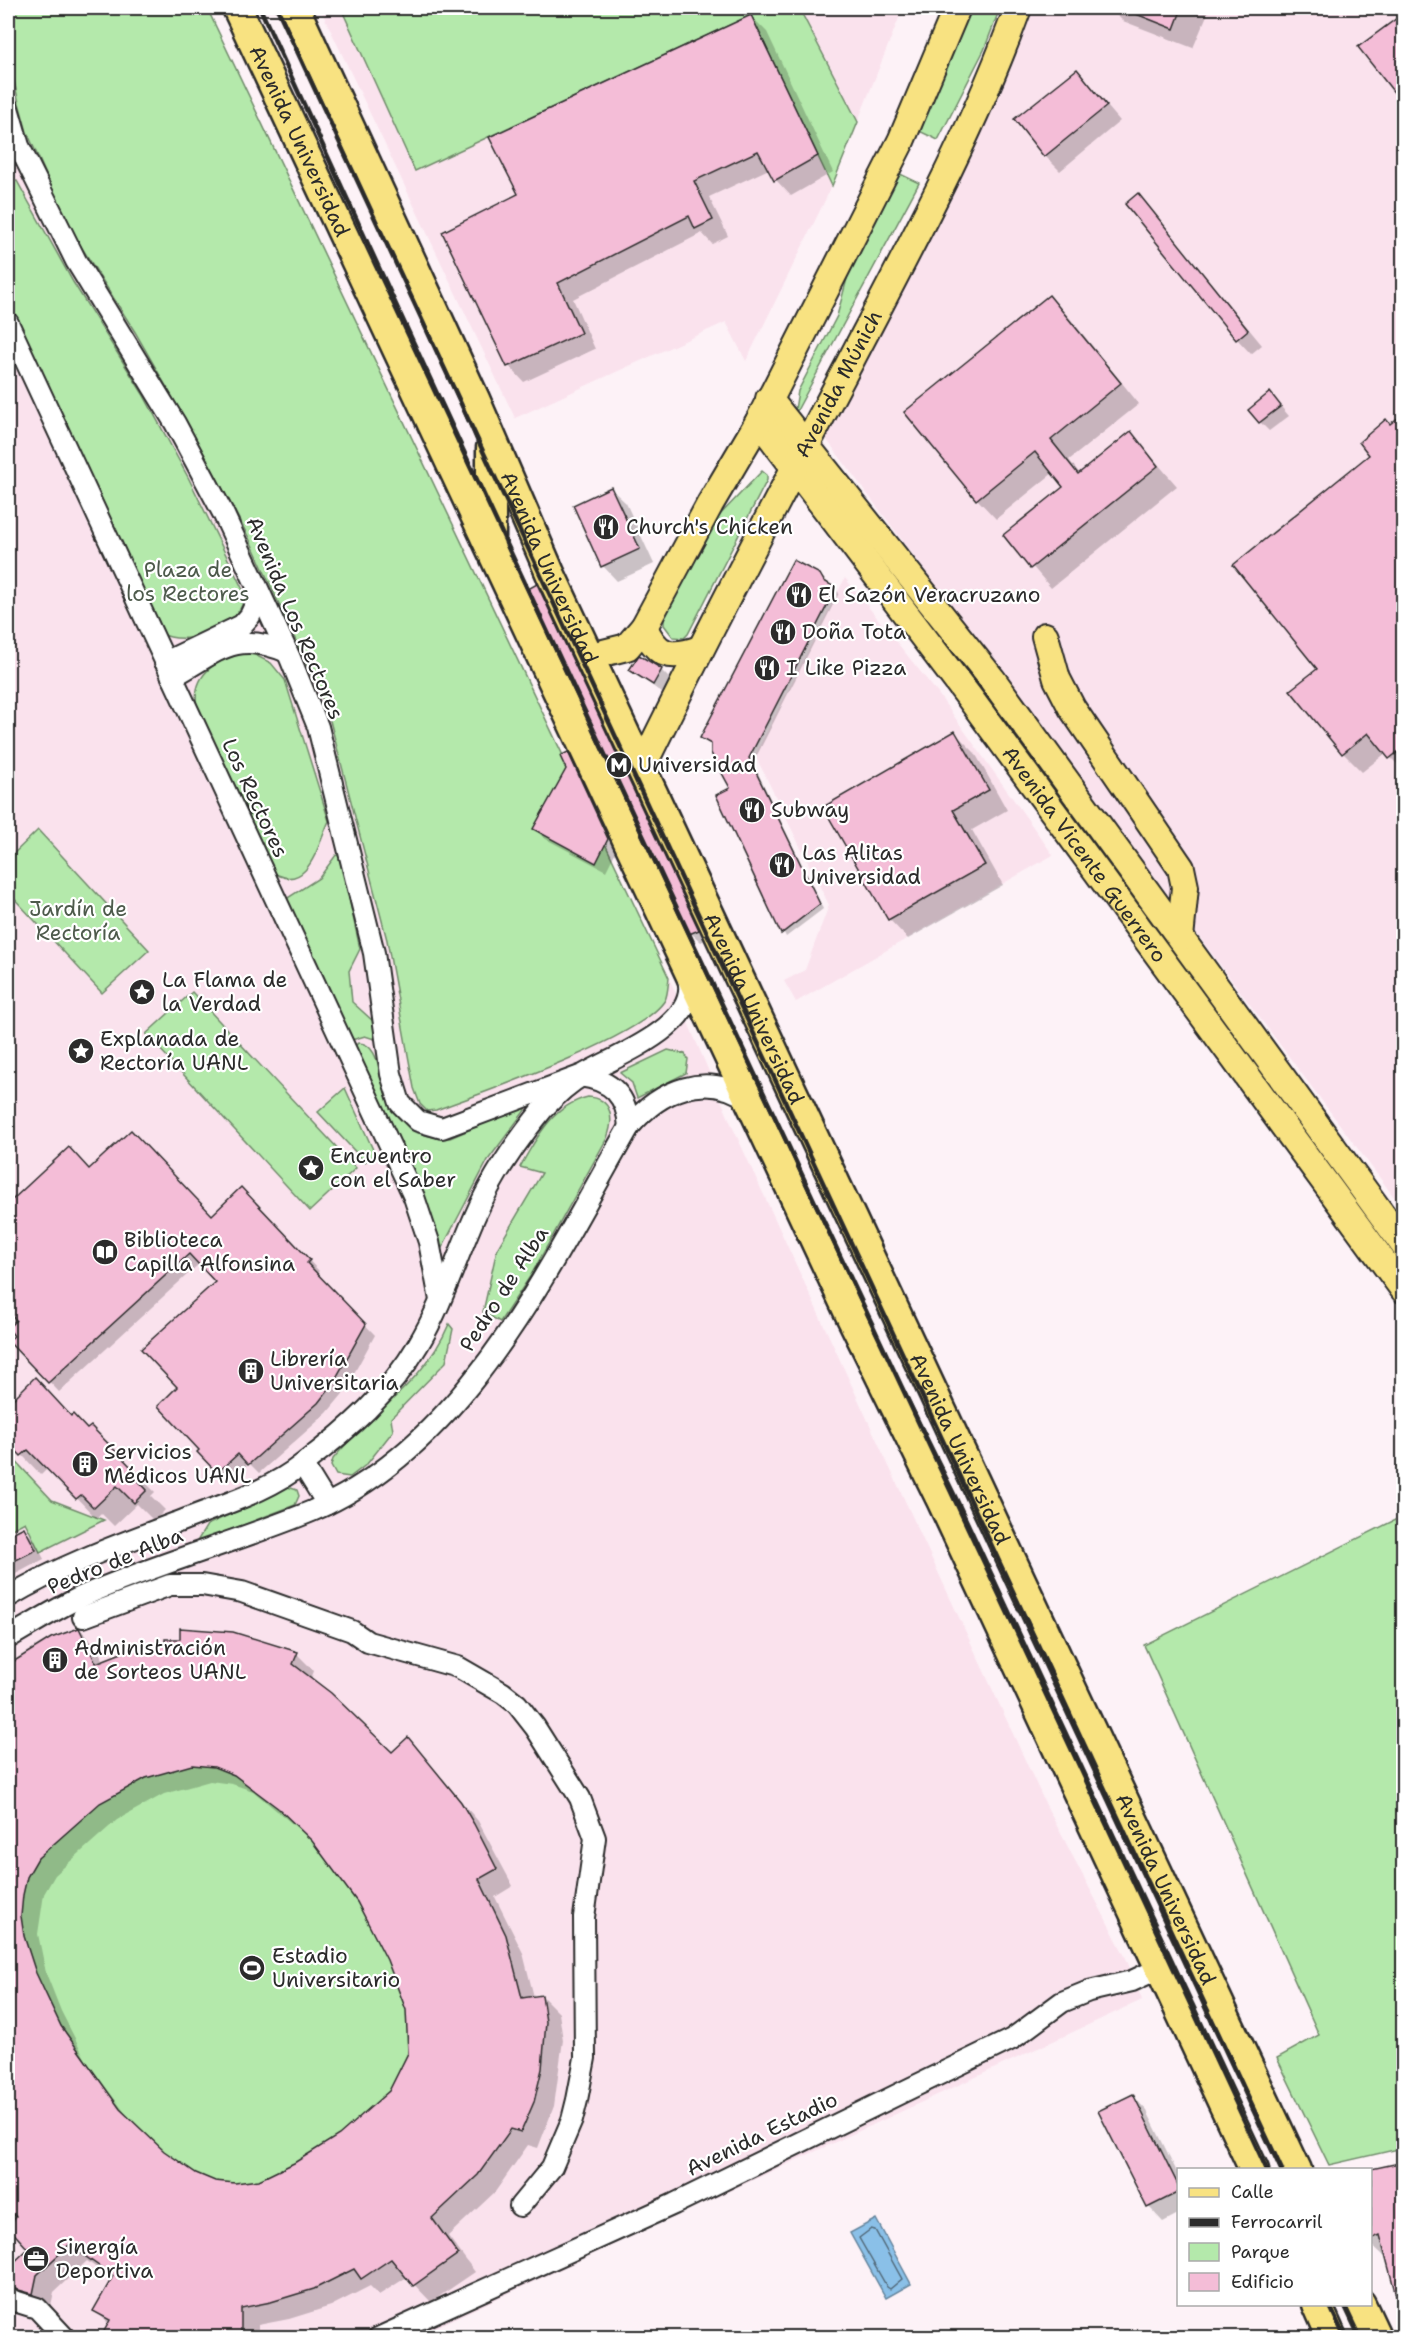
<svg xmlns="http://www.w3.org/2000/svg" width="1411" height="2345" font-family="'Shantell Sans',sans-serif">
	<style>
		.built { fill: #fae2ed }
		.green { fill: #b4e9ab; stroke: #708a6b; stroke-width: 1.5 }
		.water { fill: #8ac0e8; stroke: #64849c; stroke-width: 1.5 }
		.shadow { fill: #0003; fill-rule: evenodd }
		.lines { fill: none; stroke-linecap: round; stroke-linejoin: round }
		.shore { stroke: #516777; stroke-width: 1.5 }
		.building { fill: #f4bdd7; stroke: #2b2b2b; stroke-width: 1.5; fill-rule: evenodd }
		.minor-casing { stroke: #2b2b2b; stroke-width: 24 }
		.major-casing { stroke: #2b2b2b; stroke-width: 30 }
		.highway-casing { stroke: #2b2b2b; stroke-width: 33 }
		.minor { stroke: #fff; stroke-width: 20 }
		.major { stroke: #f8e281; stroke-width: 26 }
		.highway { stroke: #f8e281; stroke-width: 28 }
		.rail { stroke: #2b2b2b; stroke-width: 4.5 }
		.labels { text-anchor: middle; stroke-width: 4.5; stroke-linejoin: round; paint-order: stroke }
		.street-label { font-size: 21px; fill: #2b2b2b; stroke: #fff }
		.poi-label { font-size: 21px; fill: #2b2b2b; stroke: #fff; text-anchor: start }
		.park-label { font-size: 21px; fill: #4d5a4b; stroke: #fff }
	</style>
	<rect width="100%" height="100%" fill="#fdf2f7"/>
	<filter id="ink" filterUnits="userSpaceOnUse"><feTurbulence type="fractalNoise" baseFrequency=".0167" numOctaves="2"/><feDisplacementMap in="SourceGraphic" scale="12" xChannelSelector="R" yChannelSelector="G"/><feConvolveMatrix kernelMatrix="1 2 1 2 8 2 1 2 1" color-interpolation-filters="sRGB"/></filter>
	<g filter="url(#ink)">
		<g class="built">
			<polygon points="8,8 207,8 669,978 733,1128 881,1449 1046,1805 1126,1958 1142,2000 414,2337 8,2338"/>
			<polygon points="320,8 903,8 832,186 746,361 726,322 515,418"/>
			<polygon points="1034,8 1403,8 1403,1209 824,436 975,139"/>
			<polygon points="845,578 936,691 1053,855 796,1002 784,981 805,970 829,905 755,755"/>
		</g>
		<g class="green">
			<path d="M 8,8 L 207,8 L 669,978 C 668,985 668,994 665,1000 C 642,1038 482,1093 436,1110 L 427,1111 L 420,1104 L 414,1088 L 387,940 L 327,709 L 248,536 L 189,426 L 135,332 L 77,240 L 56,197 L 27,132 L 19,103 L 8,55 Z"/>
			<polygon points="341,8 799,8 858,122 832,186 751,15 415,171"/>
			<polygon points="971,8 1000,8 984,50 938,140 917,130"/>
			<polygon points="896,172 919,183 794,416 798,391 837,316 855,249"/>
			<path d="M 8,181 L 17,181 L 73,282 L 143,394 L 189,479 L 244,592 C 246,627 188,649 160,633 L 8,299 Z"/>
			<polygon points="762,471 767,475 767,480 688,634 684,638 673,637 664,625 664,613 716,519"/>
			<path d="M 249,652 L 271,663 L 285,680 L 329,821 C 317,847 308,894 272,872 L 197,707 C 191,673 219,657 249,652 Z"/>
			<polygon points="38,830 149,950 102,993 8,892 8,859"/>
			<polygon points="336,855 340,856 360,949 349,971 352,1002 374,1022 377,1040 365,1036 348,1041 283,901 319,878"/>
			<polygon points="192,992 356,1168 310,1211 146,1034"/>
			<path d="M 359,1043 C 394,1044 367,1140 450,1138 L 523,1107 L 526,1109 L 488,1160 L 442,1248 L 438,1247 L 351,1047 Z"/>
			<polygon points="668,1050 685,1054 688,1059 686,1073 637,1098 632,1083 620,1073"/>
			<polygon points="345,1088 375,1154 365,1162 318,1112"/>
			<path d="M 588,1097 C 613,1098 614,1120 607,1138 L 531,1275 L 500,1322 L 483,1312 L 497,1249 L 542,1173 L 520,1167 C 537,1137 552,1106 588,1097 Z"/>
			<path d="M 449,1324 L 453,1329 L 446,1362 L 391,1418 L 393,1431 L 367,1464 L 350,1477 L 336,1475 L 331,1466 L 333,1459 C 371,1412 424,1384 449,1324 Z"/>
			<polygon points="8,1453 52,1500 104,1520 40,1552 25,1522 8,1531"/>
			<polygon points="288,1487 297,1490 299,1496 295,1505 196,1543 207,1525"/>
			<polygon points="1403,1516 1403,2148 1329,2165 1277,2058 1319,2035 1144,1645"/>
			<polygon points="138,1669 474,1911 334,2261 15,2161 8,2151 8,1739 33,1717"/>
		</g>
		<polygon class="water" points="876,2219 911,2284 886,2298 850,2233"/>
		<g class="shadow">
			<polygon points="1109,8 1210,8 1193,48 1123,21"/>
			<polygon points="751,16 767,32 833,172 791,196 776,180 769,169 709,197 728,236 712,244 702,233 573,299 595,349 524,382 509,366 520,195"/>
			<polygon points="1077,71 1120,121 1060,171 1045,156"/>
			<polygon points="1138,195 1262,345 1251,354 1237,339"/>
			<polygon points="1049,297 1068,316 1139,404 1069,460 1080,474 1131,433 1177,486 1051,588 1005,535 1065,487 1053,473 996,519 977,499 906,412"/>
			<polygon points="1270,394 1289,416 1269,431 1260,422"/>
			<polygon points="1404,415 1404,771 1386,753 1362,772 1343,753 1319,669 1371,456 1390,425"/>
			<polygon points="611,489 626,503 654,564 617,581 603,566"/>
			<polygon points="820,575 839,593 753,763 823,909 786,937 718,796 732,789 713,745 702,737"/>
			<polygon points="537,586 546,595 707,939 701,942 691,933"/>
			<polygon points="631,670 661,670 671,680 662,693"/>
			<polygon points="955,733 975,753 1007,810 972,830 1003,885 908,939 889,919"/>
			<polygon points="567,754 577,763 617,849 606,871 544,838 535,829 568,769"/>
			<polygon points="69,1149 90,1171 212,1217 251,1199 319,1271 316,1274 375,1335 342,1395 327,1413 259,1473 249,1463 228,1482 160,1406 179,1387 217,1282 200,1263 59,1392 11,1341 16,1337 8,1329 8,1207"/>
			<polygon points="35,1380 72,1417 88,1430 91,1428 155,1492 151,1496 165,1510 154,1521 137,1504 114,1526 101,1513 96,1518 48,1468 41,1475 8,1440 8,1406"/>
			<polygon points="23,1529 33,1538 44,1559 8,1578 8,1537"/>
			<path d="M 195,1629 L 245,1636 L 297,1654 L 314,1671 L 311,1679 L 392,1754 L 408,1739 L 478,1821 L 513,1886 L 495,1897 L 523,1953 L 534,1997 L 542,1996 L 559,2013 L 563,2040 L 554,2106 L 538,2148 L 528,2145 L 495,2192 L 448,2236 L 475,2272 L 431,2302 L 407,2277 L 379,2295 L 370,2286 L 331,2306 L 289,2319 L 258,2325 L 258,2338 L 102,2338 L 109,2324 L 95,2310 L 113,2280 L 87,2261 L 54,2292 L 50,2310 L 8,2300 L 8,2270 L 30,2249 L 9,2226 L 19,2217 L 8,2204 L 8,1667 L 64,1633 L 81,1630 L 98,1648 L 104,1662 L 181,1641 L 182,1630 ZM 210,1781 L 232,1784 L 253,1791 L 313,1841 L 358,1901 L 388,1959 L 407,2010 L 409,2053 L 390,2092 L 340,2136 L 295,2164 L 259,2182 L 235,2184 L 215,2182 L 196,2174 L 163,2152 L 134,2125 L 87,2062 L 61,2011 L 46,1973 L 38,1934 L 44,1894 L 55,1875 L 117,1820 L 164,1794 Z"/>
			<polygon points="1133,2096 1147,2111 1178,2174 1178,2214 1163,2222 1149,2207 1100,2111"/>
			<polygon points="1404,2163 1404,2305 1399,2301 1387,2254 1383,2255 1370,2243 1370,2170"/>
		</g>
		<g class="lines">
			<polygon class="shore" points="871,2229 875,2230 902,2279 890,2289 887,2287 859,2238"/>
		</g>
		<g class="building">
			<polygon points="1121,8 1182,8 1174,29"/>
			<polygon points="1404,13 1404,105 1358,47"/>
			<polygon points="751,15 818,156 774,181 758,151 694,181 713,220 695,229 689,216 558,283 581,333 507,367 442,232 518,194 489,137"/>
			<polygon points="1077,69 1107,106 1044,157 1014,119"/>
			<polygon points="1138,193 1248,330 1236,340 1125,204"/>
			<polygon points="1049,295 1121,383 1051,440 1078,474 1131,431 1158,466 1030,569 1003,535 1063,487 1035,452 976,500 904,412"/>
			<polygon points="1270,392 1281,406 1259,423 1248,410"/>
			<polygon points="1404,413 1404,747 1389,759 1368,733 1342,754 1290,690 1317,669 1233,565 1369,455 1359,442 1386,419 1390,424"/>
			<polygon points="611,487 640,549 601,567 573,505"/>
			<polygon points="793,560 820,574 824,581 836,588 749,758 820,904 781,934 716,795 730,788 711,753 711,744 700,738"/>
			<polygon points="537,584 699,930 689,934 528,589"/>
			<polygon points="639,655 662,669 653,685 629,670"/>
			<polygon points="955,731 989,790 953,810 985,865 888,920 823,807"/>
			<polygon points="568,752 608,839 596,863 533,829 566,769 560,756"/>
			<polygon points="131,1130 212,1215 241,1187 310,1260 307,1263 366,1324 332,1385 318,1403 248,1465 238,1454 217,1473 197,1452 199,1450 158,1406 177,1387 141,1349 215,1282 189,1254 48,1383 8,1341 14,1336 8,1328 16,1320 8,1311 8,1200 12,1200 69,1147 89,1169"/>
			<polygon points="35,1377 71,1416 73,1414 87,1429 91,1426 136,1472 133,1475 147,1490 134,1503 117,1486 94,1508 81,1495 76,1499 28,1450 21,1456 8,1442 8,1404"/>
			<polygon points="24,1527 36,1550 8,1564 8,1535"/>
			<path d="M 79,1628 L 96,1663 L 124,1652 L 165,1643 L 165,1639 L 180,1639 L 180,1628 L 233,1632 L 298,1652 L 293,1664 L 331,1693 L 392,1752 L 408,1737 L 461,1802 L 474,1824 L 497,1869 L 479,1879 L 506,1935 L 522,1998 L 542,1995 L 546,2022 L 542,2069 L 534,2102 L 521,2132 L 511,2129 L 478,2175 L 432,2218 L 458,2254 L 413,2286 L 391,2259 L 361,2279 L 354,2269 L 314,2289 L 271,2302 L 241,2308 L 241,2337 L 101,2337 L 110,2320 L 93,2311 L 113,2276 L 69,2245 L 37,2275 L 33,2294 L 8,2287 L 8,2268 L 28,2249 L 8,2227 L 16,2217 L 8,2208 L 8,1665 L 51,1638 ZM 192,1765 L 214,1767 L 234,1775 L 279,1809 L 312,1841 L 357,1902 L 387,1960 L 406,2010 L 408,2053 L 389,2091 L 339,2135 L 294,2163 L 259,2180 L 235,2183 L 215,2181 L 196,2173 L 164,2151 L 120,2109 L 61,2026 L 36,1973 L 24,1936 L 21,1916 L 23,1895 L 27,1877 L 38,1858 L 100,1803 L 146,1778 Z"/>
			<polygon points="1133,2094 1179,2187 1179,2192 1147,2208 1098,2111"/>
			<polygon points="1404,2162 1404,2302 1398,2303 1380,2235 1371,2239 1371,2169"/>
		</g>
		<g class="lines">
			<defs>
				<g id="minor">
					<path d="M 8,108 L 19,146 L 76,261 L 175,423 L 223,513 L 290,658 L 318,727 L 374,953 L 391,1074 L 400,1103 L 418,1121 L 442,1128 L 580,1076 C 612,1080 627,1096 629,1127"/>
					<polyline points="8,323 414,1197 429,1242 440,1300"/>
					<polyline points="165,662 242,625 250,616 260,594"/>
					<path d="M 172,677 C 218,652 234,630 287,652"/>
					<polyline points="303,1465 327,1504"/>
					<path d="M 8,1597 C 63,1564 125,1542 186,1519 C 227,1503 269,1491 304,1463 C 348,1430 390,1393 418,1345 C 442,1305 456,1259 475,1216 C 492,1177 516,1142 543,1109 C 554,1097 569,1083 583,1075 C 615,1056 705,1024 687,976"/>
					<polyline points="83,1617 170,1585 202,1585 242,1592 352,1631 368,1642 458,1667 503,1693 517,1704 535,1727 580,1798 595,1838 584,1917 585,2058 577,2100 572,2120 552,2167 520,2206"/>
					<path d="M 8,1638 C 32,1624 57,1608 83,1596 C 157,1563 237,1542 312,1511 C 467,1446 550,1264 629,1127 C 660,1090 706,1070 749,1100"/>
					<polyline points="8,2299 37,2308 65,2338"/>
					<polyline points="378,2338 674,2204 911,2088 1012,2039 1062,2002 1089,1991 1132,1981 1160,1968"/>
				</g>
				<g id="major">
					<polyline points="769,399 992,679 1404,1245"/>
					<path id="s1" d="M 759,421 L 969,697 L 1404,1290"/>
					<path d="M 644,627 C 657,657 671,659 700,649"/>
					<polyline points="1045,636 1057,679 1072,708 1181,868 1185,887 1180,938"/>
					<polyline points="599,654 627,647 644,627 710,504 759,421 901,141 957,8"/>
					<path id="s2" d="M 648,755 C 713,623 781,493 849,364 C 910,247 973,132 1018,8"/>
				</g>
				<g id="highway">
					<path id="s3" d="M 237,8 L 849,1313 L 941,1500 L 1254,2170"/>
					<path id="s4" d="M 295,8 L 475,399 L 550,573 L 1297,2170"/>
					<polyline points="491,537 491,448"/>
					<polyline points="1317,2304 1332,2338"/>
					<polyline points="1361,2304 1377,2338"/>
				</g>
			</defs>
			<use href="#minor" class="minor-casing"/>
			<use href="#major" class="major-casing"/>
			<use href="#highway" class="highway-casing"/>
			<use href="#minor" class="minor"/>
			<use href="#major" class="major"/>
			<use href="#highway" class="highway"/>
			<g class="rail">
				<path d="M 260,8 C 589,731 934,1448 1267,2170"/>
				<path d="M 277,8 C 606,731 949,1448 1282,2170"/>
				<polyline points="1329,2304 1345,2338"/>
				<polyline points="1344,2304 1360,2338"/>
			</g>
		</g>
	</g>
	<defs>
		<symbol id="restaurant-disc" viewBox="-11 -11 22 22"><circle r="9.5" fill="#2b2b2b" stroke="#fff"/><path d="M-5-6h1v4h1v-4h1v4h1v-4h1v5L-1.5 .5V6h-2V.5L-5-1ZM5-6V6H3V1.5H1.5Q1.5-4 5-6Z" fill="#fff"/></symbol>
		<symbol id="metro-disc" viewBox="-11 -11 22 22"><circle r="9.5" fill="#2b2b2b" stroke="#fff"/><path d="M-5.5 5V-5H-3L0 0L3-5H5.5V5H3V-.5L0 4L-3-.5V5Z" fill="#fff"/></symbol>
		<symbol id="sight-disc" viewBox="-11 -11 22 22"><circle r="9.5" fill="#2b2b2b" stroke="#fff"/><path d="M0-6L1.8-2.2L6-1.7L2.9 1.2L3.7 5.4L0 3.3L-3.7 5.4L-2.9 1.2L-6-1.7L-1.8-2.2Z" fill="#fff"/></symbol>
		<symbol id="library-disc" viewBox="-11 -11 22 22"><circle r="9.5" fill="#2b2b2b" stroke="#fff"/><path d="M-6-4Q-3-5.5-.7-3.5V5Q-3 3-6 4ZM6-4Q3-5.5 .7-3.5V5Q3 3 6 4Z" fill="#fff"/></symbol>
		<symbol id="building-disc" viewBox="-11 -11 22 22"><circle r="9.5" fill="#2b2b2b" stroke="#fff"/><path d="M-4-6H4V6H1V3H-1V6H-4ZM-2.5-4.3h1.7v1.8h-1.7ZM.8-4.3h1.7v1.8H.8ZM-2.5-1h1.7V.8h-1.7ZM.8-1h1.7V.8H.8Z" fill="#fff"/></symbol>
		<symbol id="stadium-disc" viewBox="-11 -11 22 22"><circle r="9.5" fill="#2b2b2b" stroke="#fff"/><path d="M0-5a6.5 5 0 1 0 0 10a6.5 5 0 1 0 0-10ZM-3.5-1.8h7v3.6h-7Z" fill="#fff"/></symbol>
		<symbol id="office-disc" viewBox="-11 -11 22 22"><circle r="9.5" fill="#2b2b2b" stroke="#fff"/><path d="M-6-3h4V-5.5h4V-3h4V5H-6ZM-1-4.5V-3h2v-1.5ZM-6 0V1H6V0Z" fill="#fff"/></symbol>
	</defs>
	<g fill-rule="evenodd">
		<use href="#restaurant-disc" x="591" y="512" width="30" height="30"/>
		<use href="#restaurant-disc" x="784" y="580" width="30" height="30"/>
		<use href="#restaurant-disc" x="768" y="617" width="30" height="30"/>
		<use href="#restaurant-disc" x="752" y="653" width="30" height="30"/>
		<use href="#metro-disc" x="604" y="750" width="30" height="30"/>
		<use href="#restaurant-disc" x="737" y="795" width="30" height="30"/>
		<use href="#restaurant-disc" x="767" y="850" width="30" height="30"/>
		<use href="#sight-disc" x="127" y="977" width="30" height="30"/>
		<use href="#sight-disc" x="66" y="1036" width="30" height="30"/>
		<use href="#sight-disc" x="296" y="1153" width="30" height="30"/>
		<use href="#library-disc" x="90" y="1237" width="30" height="30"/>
		<use href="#building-disc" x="236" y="1356" width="30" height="30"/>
		<use href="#building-disc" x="70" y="1449" width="30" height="30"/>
		<use href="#building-disc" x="40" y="1645" width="30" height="30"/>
		<use href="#stadium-disc" x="237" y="1953" width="30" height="30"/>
		<use href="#office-disc" x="21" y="2244" width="30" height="30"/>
	</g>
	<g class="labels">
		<g class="street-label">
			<text dy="7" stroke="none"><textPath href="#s3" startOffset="147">Avenida Universidad</textPath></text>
			<text dy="7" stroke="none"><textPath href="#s2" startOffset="417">Avenida Múnich</textPath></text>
			<text dy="7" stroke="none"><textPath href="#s4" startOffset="615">Avenida Universidad</textPath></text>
			<text transform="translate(295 618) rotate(67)" y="7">Avenida Los Rectores</text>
			<text transform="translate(255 798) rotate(65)" y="7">Los Rectores</text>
			<text dy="7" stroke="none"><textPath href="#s1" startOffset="542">Avenida Vicente Guerrero</textPath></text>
			<text dy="7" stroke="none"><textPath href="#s4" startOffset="1101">Avenida Universidad</textPath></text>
			<text transform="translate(504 1289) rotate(-57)" y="7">Pedro de Alba</text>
			<text dy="7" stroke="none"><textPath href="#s4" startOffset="1587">Avenida Universidad</textPath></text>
			<text transform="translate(115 1561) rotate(-22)" y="7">Pedro de Alba</text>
			<text dy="7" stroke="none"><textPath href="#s4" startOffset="2073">Avenida Universidad</textPath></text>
			<text transform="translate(762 2134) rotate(-26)" y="7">Avenida Estadio</text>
		</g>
		<g class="poi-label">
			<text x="626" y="534">Church's Chicken</text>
			<text x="818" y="602">El Sazón Veracruzano</text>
			<text x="802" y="639">Doña Tota</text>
			<text x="786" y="675">I Like Pizza</text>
			<text x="638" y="772">Universidad</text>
			<text x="771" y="817">Subway</text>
			<text x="802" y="860">Las Alitas<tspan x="802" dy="24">Universidad</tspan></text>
			<text x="162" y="987">La Flama de<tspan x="162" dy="24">la Verdad</tspan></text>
			<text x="100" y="1046">Explanada de<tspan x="100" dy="24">Rectoría UANL</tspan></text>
			<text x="330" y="1163">Encuentro<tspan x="330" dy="24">con el Saber</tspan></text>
			<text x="124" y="1247">Biblioteca<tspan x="124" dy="24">Capilla Alfonsina</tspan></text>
			<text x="270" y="1366">Librería<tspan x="270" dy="24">Universitaria</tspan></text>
			<text x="104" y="1459">Servicios<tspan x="104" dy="24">Médicos UANL</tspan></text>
			<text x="74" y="1655">Administración<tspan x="74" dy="24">de Sorteos UANL</tspan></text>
			<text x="272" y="1963">Estadio<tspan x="272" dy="24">Universitario</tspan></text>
			<text x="56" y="2254">Sinergía<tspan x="56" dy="24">Deportiva</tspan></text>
		</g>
		<g class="park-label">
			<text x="188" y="577">Plaza de<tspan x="188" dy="24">los Rectores</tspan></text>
			<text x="78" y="916">Jardín de<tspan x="78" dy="24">Rectoría</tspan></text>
		</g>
	</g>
	<rect width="1411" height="2345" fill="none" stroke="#fff" stroke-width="30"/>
	<rect x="15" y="15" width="1381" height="2315" fill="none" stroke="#2b2b2b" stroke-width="2" filter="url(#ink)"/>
	<rect x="1177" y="2168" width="195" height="138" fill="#ffffff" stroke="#aaaaaa" stroke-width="1.5"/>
	<rect x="1189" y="2188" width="30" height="9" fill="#f8e281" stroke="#aaaaaa" stroke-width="1.5"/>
	<text x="1231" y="2198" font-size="18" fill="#2b2b2b">Calle</text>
	<rect x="1189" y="2218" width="30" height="9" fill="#2b2b2b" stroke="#aaaaaa" stroke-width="1.5"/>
	<text x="1231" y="2228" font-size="18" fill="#2b2b2b">Ferrocarril</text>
	<rect x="1189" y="2243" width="30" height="18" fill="#b4e9ab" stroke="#aaaaaa" stroke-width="1.5"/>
	<text x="1231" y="2258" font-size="18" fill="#2b2b2b">Parque</text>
	<rect x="1189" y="2273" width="30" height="18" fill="#f4bdd7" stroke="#aaaaaa" stroke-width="1.5"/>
	<text x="1231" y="2288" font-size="18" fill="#2b2b2b">Edificio</text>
</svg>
